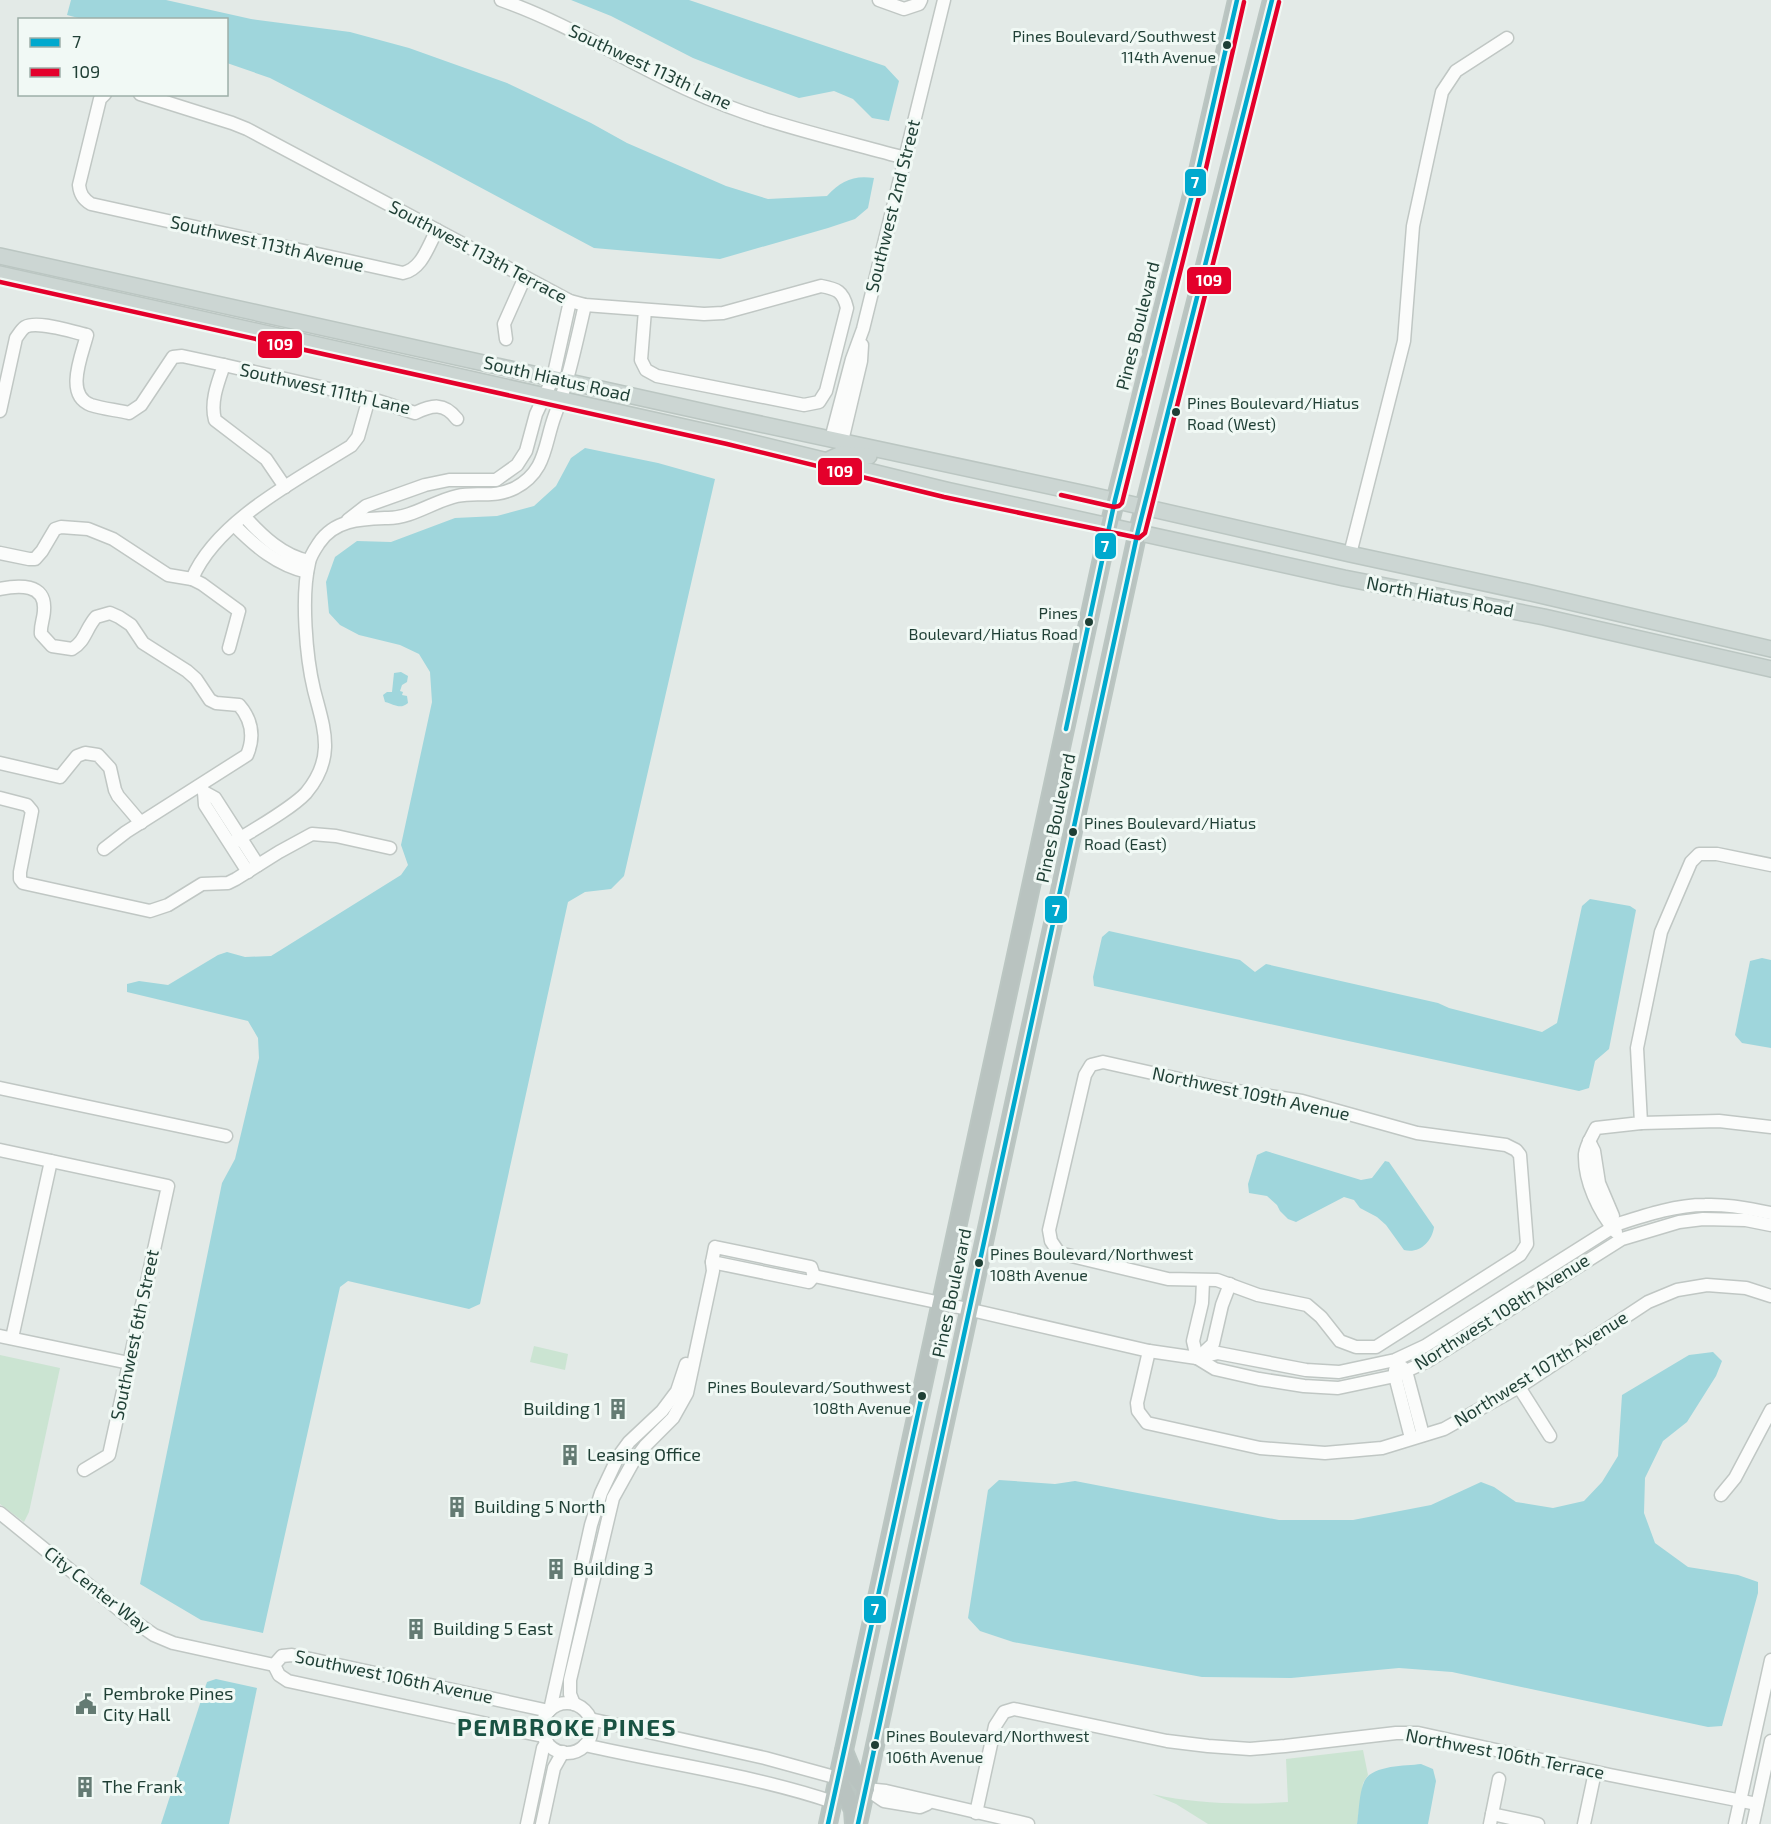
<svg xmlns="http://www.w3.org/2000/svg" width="1771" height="1824" font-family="'Exo 2',sans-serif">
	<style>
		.green { fill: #cbe4d2 }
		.water { fill: #9fd6dc }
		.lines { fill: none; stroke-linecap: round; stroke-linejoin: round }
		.minor-casing { stroke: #c0c7c4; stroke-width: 15 }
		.major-casing { stroke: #bbc6c2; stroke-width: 18 }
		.highway-casing { stroke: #bbc6c2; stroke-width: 20 }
		.minor { stroke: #fbfcfb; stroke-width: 12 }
		.major { stroke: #ccd6d3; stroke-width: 15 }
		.highway { stroke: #b9c3c0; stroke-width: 16 }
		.bus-1-casing { stroke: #f1f9f5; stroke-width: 9 }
		.bus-2-casing { stroke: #f1f9f5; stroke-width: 9 }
		.bus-1 { stroke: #00a9ce; stroke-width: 4.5 }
		.bus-2 { stroke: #e4002b; stroke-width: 4.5 }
		.bus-dot { fill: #1f3f35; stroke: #f1f9f5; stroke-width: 2 }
		.labels { text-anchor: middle; stroke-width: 6; stroke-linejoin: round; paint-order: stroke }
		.bus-label { font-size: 16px; fill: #1f3f35; stroke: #f1f9f5; text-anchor: start }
		.street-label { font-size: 18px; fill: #1f3f35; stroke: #f1f9f5 }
		.poi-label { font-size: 18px; fill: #1f3f35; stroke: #f1f9f5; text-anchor: start }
		.district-label { font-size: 24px; font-weight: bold; letter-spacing: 1.5px; fill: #195343; stroke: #f1f9f5 }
		.line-badge { stroke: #f1f9f5; stroke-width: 2 }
		.badge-label { font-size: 16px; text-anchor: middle; font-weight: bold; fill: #fff }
	</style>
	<rect width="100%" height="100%" fill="#e3eae7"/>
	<g class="green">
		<polygon points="534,1346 568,1354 565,1370 530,1362"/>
		<polygon points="0,1355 60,1368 29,1512 24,1522 0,1504"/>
		<path d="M 1363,1750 L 1368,1775 L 1363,1783 L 1357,1824 L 1208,1824 L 1176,1804 L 1152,1794 C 1197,1804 1242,1805 1288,1802 L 1286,1759 Z"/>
	</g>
	<g class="water">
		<path d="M 71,0 L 166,0 L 251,19 L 350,32 L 409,48 L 507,83 L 591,123 L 627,143 L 726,186 L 768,199 L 827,196 C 841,181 853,175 874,178 L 868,208 L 855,219 L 828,228 L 720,259 L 594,248 L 429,160 L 270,78 L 227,63 L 226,20 L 82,19 L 67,15 Z"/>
		<polygon points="571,0 689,0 885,66 899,81 889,121 872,118 853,99 834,91 799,98 744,78 693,58 611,16"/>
		<polygon points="585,448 658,463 715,479 624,876 611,889 585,892 568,902 480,1304 469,1309 348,1281 340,1287 263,1633 201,1620 140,1584 222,1183 235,1159 259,1058 258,1038 248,1021 127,992 127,984 139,981 168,985 218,955 227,952 245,957 271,956 401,875 408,865 401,845 432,702 430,672 419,654 400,645 359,635 340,625 329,613 326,582 335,557 357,541 391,542 455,518 497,516 534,506 556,486 571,458"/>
		<path d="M 401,672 L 408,676 L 407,682 L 402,685 L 400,691 L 403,692 L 402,695 L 407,696 L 408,703 C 400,710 394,704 385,702 L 383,695 L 387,692 L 392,692 L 394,673 Z"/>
		<polygon points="1590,899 1630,906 1636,910 1609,1049 1595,1061 1589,1088 1579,1091 1094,986 1093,977 1102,937 1109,931 1240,960 1255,972 1266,964 1438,1003 1449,1008 1542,1032 1557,1023 1582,906"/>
		<polygon points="1762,958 1771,960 1771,1048 1742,1043 1735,1035 1750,961"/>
		<path d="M 1266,1151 L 1361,1180 L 1372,1178 L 1385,1161 L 1389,1162 L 1434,1227 C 1432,1242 1419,1254 1404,1250 L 1386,1225 L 1377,1217 L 1360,1208 L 1354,1200 L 1344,1197 L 1296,1222 L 1288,1219 L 1280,1211 L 1277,1205 L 1267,1196 L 1249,1193 L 1248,1184 L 1257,1155 Z"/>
		<polygon points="1713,1352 1722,1361 1716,1376 1687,1422 1663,1441 1645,1478 1644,1513 1655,1543 1688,1567 1738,1575 1758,1582 1758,1593 1722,1726 1708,1727 1452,1672 1399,1668 1291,1678 1202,1677 1013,1642 980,1631 968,1618 988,1490 999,1480 1055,1484 1075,1481 1279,1520 1353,1520 1431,1505 1481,1482 1494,1487 1516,1502 1553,1508 1584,1501 1602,1482 1618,1456 1622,1395 1689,1355"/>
		<polygon points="216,1679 257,1688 229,1824 161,1824 207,1682"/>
		<path d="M 1421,1764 L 1433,1769 L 1436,1781 L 1428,1824 L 1357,1824 C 1359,1811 1359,1794 1364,1782 C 1371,1765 1405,1766 1421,1764 Z"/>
	</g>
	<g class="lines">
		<defs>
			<g id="minor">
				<path d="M 501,0 C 567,23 627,62 691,91 C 758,122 833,138 905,158"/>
				<polyline points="879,0 904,9 919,4 921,0"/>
				<path d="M 105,94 L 100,99 L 79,185 C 80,194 83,199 91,204 L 403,273 C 422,269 428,246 437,230"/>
				<path d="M 140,94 L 232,123 L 247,129 L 570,301 L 585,305 L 704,314 L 723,313 L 821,286 C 837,289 843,291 847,308 L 826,391 L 819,402 L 804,405 L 657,376 L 646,370 L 641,360 L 645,310"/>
				<polyline points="506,339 504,324 525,277"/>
				<path d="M 224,365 L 369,398 L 415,413 C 432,405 444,402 457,419"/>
				<path d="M 0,411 L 16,338 C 19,334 21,330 25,327 C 38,320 72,332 87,335 C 82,355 64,395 91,405 C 103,409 117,410 129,413 L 141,405 L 173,357 L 182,356 L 224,365 C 218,382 210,402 215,420 L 266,459 L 285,487"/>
				<polyline points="831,439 852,359 863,329 944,0"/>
				<polyline points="842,441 861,361 862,345"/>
				<path d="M 245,517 C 262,536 283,556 309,561"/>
				<polyline points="348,520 366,506 425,485 449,480 496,480 517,465 526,451 536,414 553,378 570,301"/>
				<path d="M 234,525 C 256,547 277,565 307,572"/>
				<polyline points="0,553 29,559 35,559 42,551 55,529 61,527 88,529 113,539 168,575 192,579 202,584 239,611 229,648"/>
				<polyline points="1350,554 1404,341 1413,226 1442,92 1456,71 1507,38"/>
				<path d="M 192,579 C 216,521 298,479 351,446 L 358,437 L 369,398"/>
				<path d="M 0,589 C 18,585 46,583 44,610 C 44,618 40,626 41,634 L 52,646 L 72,649 C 85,642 86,628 96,617 L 110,613 L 119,617 L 131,625 L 143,643 L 187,671 L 196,679 L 210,700 L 216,703 L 239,705 C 252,720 255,736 247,755 L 126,832 L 104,849"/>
				<polyline points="0,763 60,777 77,756 85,753 98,755 110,768 115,790 118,796 141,823"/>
				<polyline points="200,786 204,792 215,798 258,865"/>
				<polyline points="204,792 205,805 248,872"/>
				<polyline points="0,798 27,805 32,811 20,872 20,879 23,883 150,911 168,905 202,884 228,883 236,879 279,852 312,834 336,836 390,848"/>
				<path d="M 231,844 C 251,831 290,810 306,793 C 336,757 324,729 314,690 C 306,657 301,596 309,563 C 310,556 315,549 319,543 C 335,519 362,519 388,518 C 412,518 434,501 457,496 C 478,491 493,499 515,488 C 547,471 544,444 555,415 C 569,379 576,343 585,305"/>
				<polygon points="1103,1062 1224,1089 1302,1101 1417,1133 1506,1145 1516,1150 1520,1155 1527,1244 1520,1255 1376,1347 1356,1347 1340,1341 1321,1317 1307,1305 1258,1295 1217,1280 1168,1279 1059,1253 1051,1241 1049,1230 1085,1075 1091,1065"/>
				<polyline points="0,1088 226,1136"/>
				<polyline points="1641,1123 1719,1121 1771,1127"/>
				<polyline points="1589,1141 1594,1151 1599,1183 1613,1216"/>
				<polyline points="0,1150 168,1186 109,1455 84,1470"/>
				<path d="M 1616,1232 C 1599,1212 1584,1181 1585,1154 C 1586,1145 1592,1136 1596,1128 L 1641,1123 L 1637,1048 L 1661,932 L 1691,862 L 1699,854 L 1717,854 L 1771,865"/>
				<polyline points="712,1262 809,1282 814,1276"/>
				<path d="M 814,1276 L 941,1303 L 1149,1351 L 1197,1358 L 1218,1353 L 1306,1370 L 1339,1372 L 1395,1360 L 1425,1346 L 1618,1224 C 1646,1215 1676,1205 1705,1205 C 1728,1204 1749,1209 1771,1213"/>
				<polyline points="0,1336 129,1363"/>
				<polyline points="12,1338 51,1161"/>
				<polyline points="1149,1351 1137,1403 1138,1411 1147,1423 1260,1448 1325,1453 1382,1448 1444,1429 1519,1387 1648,1302 1677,1290 1707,1285 1746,1288 1771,1296"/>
				<polyline points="1200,1356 1213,1344 1222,1305 1230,1284"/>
				<polyline points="1197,1358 1215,1369 1259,1379 1304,1386 1338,1388 1395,1376 1428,1361 1622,1239 1679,1222 1703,1219 1746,1220 1771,1225"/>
				<polyline points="1197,1358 1193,1341 1202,1303 1203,1281"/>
				<polyline points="1402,1367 1406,1371 1423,1435"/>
				<polyline points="1395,1370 1395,1376 1411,1438"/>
				<polyline points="1519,1387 1550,1436"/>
				<polyline points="1721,1495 1735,1478 1771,1410"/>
				<polyline points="0,1513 128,1617 154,1635 173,1643 274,1665"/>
				<polyline points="274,1665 282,1656 292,1655 549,1711"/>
				<polyline points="274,1665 279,1675 288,1681 538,1735 543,1734"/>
				<circle cx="567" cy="1728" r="25"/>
				<polyline points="574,1704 570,1694 570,1680 613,1498 633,1462 645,1446 673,1418 687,1393 713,1271 712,1262 715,1247 811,1267 814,1276"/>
				<polyline points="550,1710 591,1525 601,1493 618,1457 629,1442 662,1411 677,1391 686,1364"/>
				<polyline points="590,1719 765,1758 838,1778"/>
				<path d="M 585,1745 C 667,1764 753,1775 833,1802"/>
				<polyline points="866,1789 886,1791 1028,1824"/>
				<polyline points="868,1790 884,1801 920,1807 927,1804"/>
				<polyline points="976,1813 995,1726 1004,1712 1014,1709 1167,1741 1208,1746 1250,1749 1285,1746 1396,1733 1418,1733 1610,1775 1757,1804"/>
				<polyline points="1492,1814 1538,1824"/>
				<polyline points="527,1824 543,1748 547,1742"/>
				<polyline points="542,1824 554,1768 563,1752"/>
				<polyline points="1490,1824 1499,1779"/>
				<polyline points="1584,1824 1595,1772"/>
				<polyline points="1735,1824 1771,1660"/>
				<polyline points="1753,1824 1771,1741"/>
			</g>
			<g id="major">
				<polyline points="0,256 723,416 1091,495 1350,554 1531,593 1771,649"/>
				<polyline points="0,274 729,437 946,490 1344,578 1544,617 1771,669"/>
				<polyline points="826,461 841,454 869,456"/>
			</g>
			<g id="highway">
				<polyline points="1152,352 1197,175 1237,0"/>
				<polyline points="844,1751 853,1773 866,1789"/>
				<polyline points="838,1778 853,1810 854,1824"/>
				<polyline points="828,1824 1109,526 1150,361"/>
				<polyline points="858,1824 1138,531 1272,0"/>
			</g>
		</defs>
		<use href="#minor" class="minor-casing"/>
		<use href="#major" class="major-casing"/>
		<use href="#highway" class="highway-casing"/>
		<use href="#minor" class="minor"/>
		<use href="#major" class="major"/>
		<use href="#highway" class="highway"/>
		<defs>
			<g id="bus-1">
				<polyline points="1066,729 1115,500 1197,175 1237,0"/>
				<polyline points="828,1824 922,1395"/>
				<polyline points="858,1824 1138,531 1272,0"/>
			</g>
			<g id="bus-2">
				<polyline points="0,282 727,444 944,497 1139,538 1145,533 1279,2"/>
				<polyline points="1061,495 1114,507 1119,506 1122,503 1204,177 1244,2"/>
			</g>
		</defs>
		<use href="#bus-1" class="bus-1-casing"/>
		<use href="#bus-2" class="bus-2-casing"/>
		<use href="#bus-1" class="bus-1"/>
		<use href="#bus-2" class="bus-2"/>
	</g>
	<defs>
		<symbol id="building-bare" viewBox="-9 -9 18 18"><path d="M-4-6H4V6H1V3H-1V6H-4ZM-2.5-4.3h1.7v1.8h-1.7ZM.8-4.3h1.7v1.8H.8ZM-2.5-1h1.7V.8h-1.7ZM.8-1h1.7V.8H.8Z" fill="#647b73" stroke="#f1f9f5" stroke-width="2.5" paint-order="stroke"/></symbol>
		<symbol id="civic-bare" viewBox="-9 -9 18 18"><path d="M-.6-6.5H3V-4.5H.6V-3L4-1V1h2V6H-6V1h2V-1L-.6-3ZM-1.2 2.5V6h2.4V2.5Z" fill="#647b73" stroke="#f1f9f5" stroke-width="2.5" paint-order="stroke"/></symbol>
	</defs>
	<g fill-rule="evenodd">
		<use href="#building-bare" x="603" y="1394" width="30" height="30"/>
		<use href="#building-bare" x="555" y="1440" width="30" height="30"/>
		<use href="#building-bare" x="442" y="1492" width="30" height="30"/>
		<use href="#building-bare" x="541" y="1554" width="30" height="30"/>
		<use href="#building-bare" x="401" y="1614" width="30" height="30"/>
		<use href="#civic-bare" x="71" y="1689" width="30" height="30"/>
		<use href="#building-bare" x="70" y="1772" width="30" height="30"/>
	</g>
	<g class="bus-dot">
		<circle cx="1227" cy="45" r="5"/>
		<circle cx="1176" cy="412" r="5"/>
		<circle cx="1089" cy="622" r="5"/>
		<circle cx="1073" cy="832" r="5"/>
		<circle cx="979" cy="1263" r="5"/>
		<circle cx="922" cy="1396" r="5"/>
		<circle cx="875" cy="1745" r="5"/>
	</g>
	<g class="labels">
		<g class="bus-label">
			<text x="1216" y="42" text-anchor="end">Pines Boulevard/Southwest<tspan x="1216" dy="21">114th Avenue</tspan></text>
			<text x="1187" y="409">Pines Boulevard/Hiatus<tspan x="1187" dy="21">Road (West)</tspan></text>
			<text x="1078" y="619" text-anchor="end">Pines<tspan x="1078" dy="21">Boulevard/Hiatus Road</tspan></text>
			<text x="1084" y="829">Pines Boulevard/Hiatus<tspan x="1084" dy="21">Road (East)</tspan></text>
			<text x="990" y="1260">Pines Boulevard/Northwest<tspan x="990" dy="21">108th Avenue</tspan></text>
			<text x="911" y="1393" text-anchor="end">Pines Boulevard/Southwest<tspan x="911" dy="21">108th Avenue</tspan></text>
			<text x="886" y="1742">Pines Boulevard/Northwest<tspan x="886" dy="21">106th Avenue</tspan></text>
		</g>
		<g class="street-label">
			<text transform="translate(650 67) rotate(25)" y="6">Southwest 113th Lane</text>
			<text transform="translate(893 206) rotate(-76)" y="6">Southwest 2nd Street</text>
			<text transform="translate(267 244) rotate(13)" y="6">Southwest 113th Avenue</text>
			<text transform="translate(478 252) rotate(28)" y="6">Southwest 113th Terrace</text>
			<text transform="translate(1138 326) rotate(-76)" y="6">Pines Boulevard</text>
			<text transform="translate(557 379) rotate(13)" y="6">South Hiatus Road</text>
			<text transform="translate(325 389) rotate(13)" y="6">Southwest 111th Lane</text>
			<text transform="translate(1440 597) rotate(11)" y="6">North Hiatus Road</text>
			<text transform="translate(1056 818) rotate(-78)" y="6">Pines Boulevard</text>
			<text transform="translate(1251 1094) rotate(12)" y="6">Northwest 109th Avenue</text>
			<text transform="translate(952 1293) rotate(-78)" y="6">Pines Boulevard</text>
			<text transform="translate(1502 1312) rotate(-32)" y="6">Northwest 108th Avenue</text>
			<text transform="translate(135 1335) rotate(-78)" y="6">Southwest 6th Street</text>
			<text transform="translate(1541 1369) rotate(-32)" y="6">Northwest 107th Avenue</text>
			<text transform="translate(97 1590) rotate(38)" y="6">City Center Way</text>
			<text transform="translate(394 1677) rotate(12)" y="6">Southwest 106th Avenue</text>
			<text transform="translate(1505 1754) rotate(11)" y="6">Northwest 106th Terrace</text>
		</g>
		<g class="poi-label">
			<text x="601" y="1415" text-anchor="end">Building 1</text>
			<text x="587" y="1461">Leasing Office</text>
			<text x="474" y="1513">Building 5 North</text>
			<text x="573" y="1575">Building 3</text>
			<text x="433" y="1635">Building 5 East</text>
			<text x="103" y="1700">Pembroke Pines<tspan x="103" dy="21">City Hall</tspan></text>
			<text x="102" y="1793">The Frank</text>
		</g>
		<g class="district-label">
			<text x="567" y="1736">PEMBROKE PINES</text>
		</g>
	</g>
	<g class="line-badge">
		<rect x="1184" y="168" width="23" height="29" rx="6" fill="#00a9ce"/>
		<rect x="1186" y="266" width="46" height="29" rx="6" fill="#e4002b"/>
		<rect x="257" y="330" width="46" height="29" rx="6" fill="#e4002b"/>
		<rect x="817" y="457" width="46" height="29" rx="6" fill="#e4002b"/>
		<rect x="1094" y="532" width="23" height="28" rx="6" fill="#00a9ce"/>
		<rect x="1044" y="895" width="24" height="29" rx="6" fill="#00a9ce"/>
		<rect x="863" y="1595" width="24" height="29" rx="6" fill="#00a9ce"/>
	</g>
	<g class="badge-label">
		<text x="1195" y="188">7</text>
		<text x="1209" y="286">109</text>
		<text x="280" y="350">109</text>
		<text x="840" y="477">109</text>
		<text x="1105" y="552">7</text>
		<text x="1056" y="916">7</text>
		<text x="875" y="1615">7</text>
	</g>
	<rect x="18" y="18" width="210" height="78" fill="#f1f9f5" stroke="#9dafa8" stroke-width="1.5"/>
	<rect x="30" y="38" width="30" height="9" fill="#00a9ce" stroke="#9dafa8" stroke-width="1.5"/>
	<text x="72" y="48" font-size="18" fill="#1f3f35">7</text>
	<rect x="30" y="68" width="30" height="9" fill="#e4002b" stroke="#9dafa8" stroke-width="1.5"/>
	<text x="72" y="78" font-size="18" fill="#1f3f35">109</text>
</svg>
